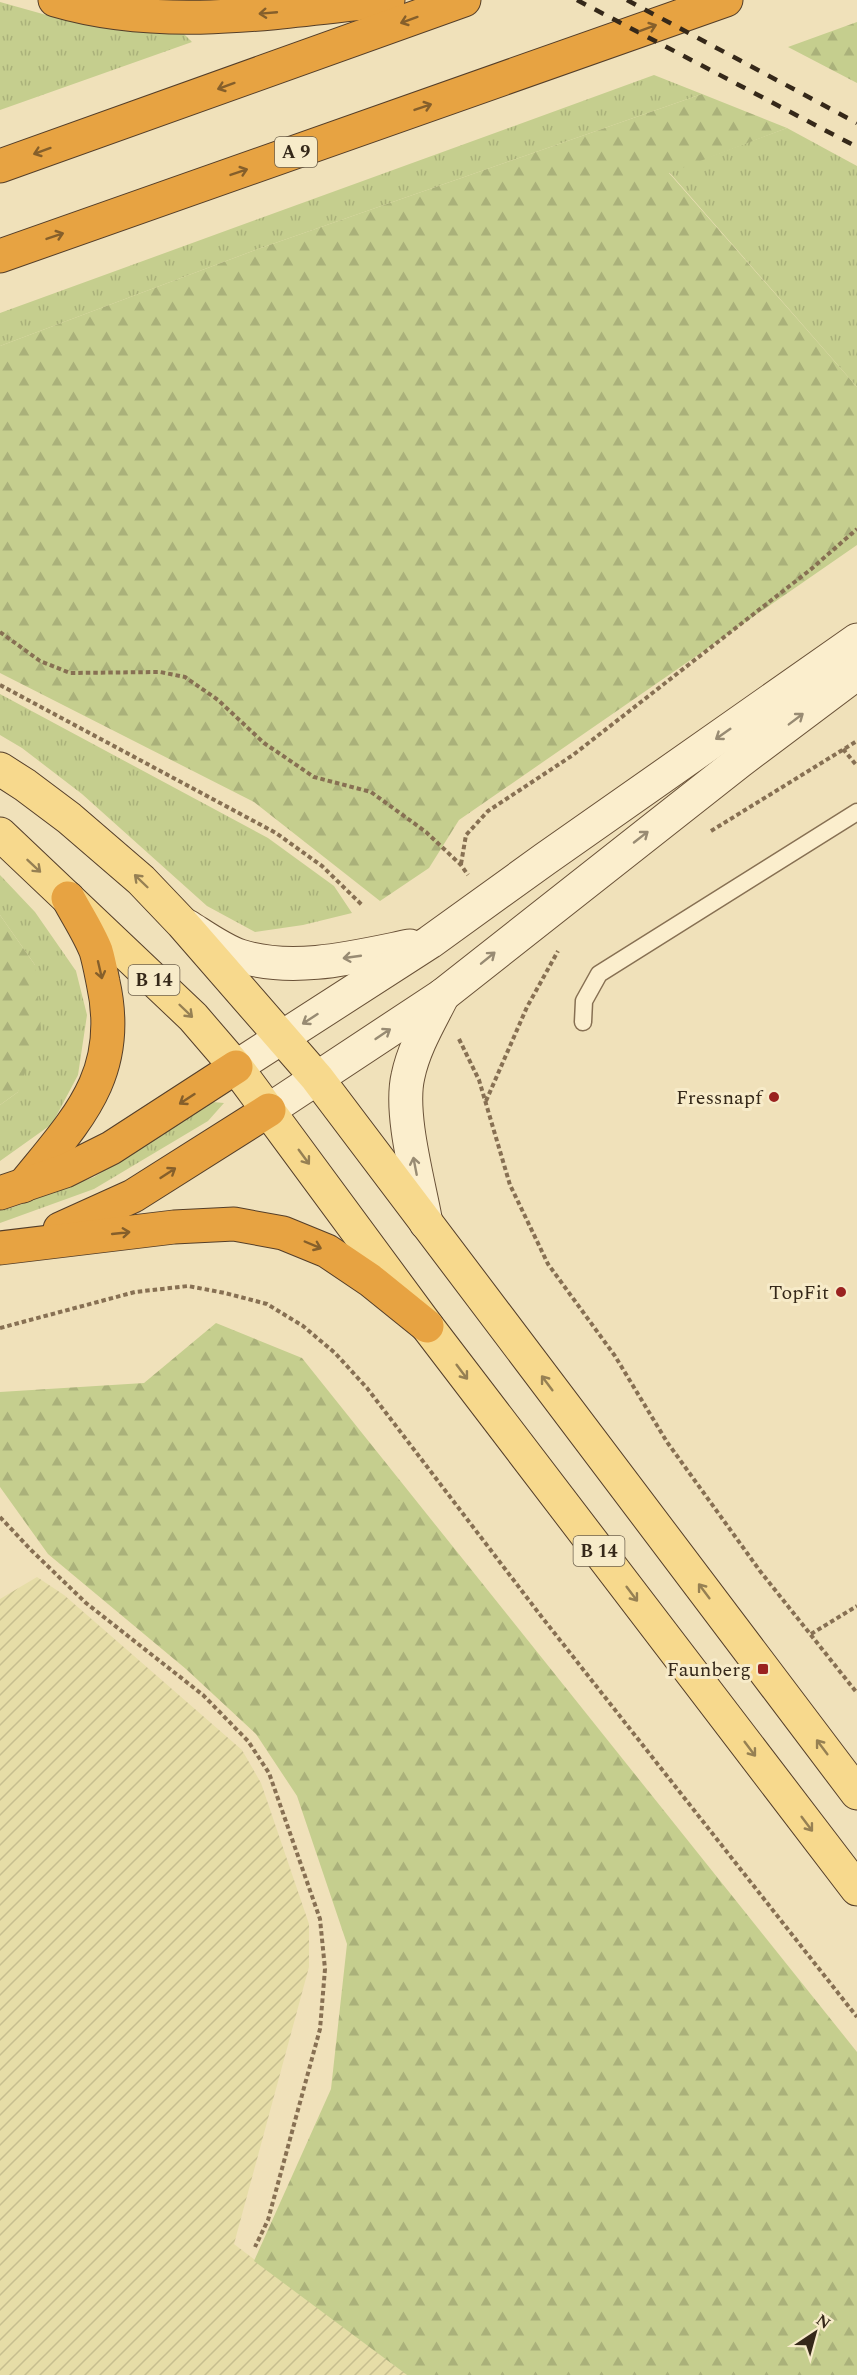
<svg xmlns="http://www.w3.org/2000/svg" width="857" height="2375" font-family="Spectral,serif">
	<style>
		.farmland { fill: url(#farmland-furrows) }
		.grass { fill: url(#grass-tufts) }
		.forest { fill: url(#forest-firs) }
		.lines { fill: none; stroke-linecap: round; stroke-linejoin: round }
		.service-casing { stroke: #877053; stroke-width: 19 }
		.secondary-casing { stroke: #695137; stroke-width: 35 }
		.primary-casing { stroke: #543e29; stroke-width: 35 }
		.motorway-casing { stroke: #543e29; stroke-width: 35 }
		.path { stroke: #877053; stroke-width: 4; stroke-dasharray: 4.5 3; stroke-linecap: butt }
		.service { stroke: #fbeecd; stroke-width: 16 }
		.secondary { stroke: #fbeecd; stroke-width: 33 }
		.primary { stroke: #f7d98d; stroke-width: 33 }
		.motorway { stroke: #e7a342; stroke-width: 33 }
		.rail { stroke: #352819; stroke-width: 4.5; stroke-dasharray: 10 10; stroke-linecap: butt }
		.oneway { stroke: #855f2b }
		.oneway2 { stroke: #988b73 }
		.oneway3 { stroke: #968053 }
		.poi-dot { fill: #9a2220; stroke: #f7ebc9; stroke-width: 2 }
		.labels { text-anchor: middle; stroke-width: 6; stroke-linejoin: round; paint-order: stroke }
		.shield { fill: #f7ebc9; stroke: #6f624e; stroke-width: 1.5 }
		.shield-label { font-size: 18px; font-weight: bold; fill: #352819 }
		.poi-label { font-size: 20px; fill: #352819; stroke: #f7ebc9; text-anchor: end }
	</style>
	<defs>
		<pattern id="farmland-furrows" width="10" height="10" patternUnits="userSpaceOnUse" patternTransform="scale(1.5)"><rect width="10" height="10" fill="#e6dda7"/><path d="M-1 1l2-2M0 10L10 0M9 11l2-2" fill="none" stroke="#c6be8f"/></pattern>
		<pattern id="grass-tufts" width="24" height="20" patternUnits="userSpaceOnUse" patternTransform="scale(1.5)"><rect width="24" height="20" fill="#c5ce8e"/><path d="M3 7l-1-3M5 7V3M7 7l1-3M15 17l-1-3M17 17v-4M19 17l1-3" fill="none" stroke="#aab17a"/></pattern>
		<pattern id="forest-firs" width="22" height="20" patternUnits="userSpaceOnUse" patternTransform="scale(1.5)"><rect width="22" height="20" fill="#c5ce8e"/><path d="M5 1l3.5 6h-7zM16 11l3.5 6h-7z" fill="#aab17a"/></pattern>
	</defs>
	<rect width="100%" height="100%" fill="#f0e1ba"/>
	<polygon class="farmland" points="37,1577 64,1595 242,1750 261,1783 309,1924 309,1967 234,2244 407,2375 0,2375 0,1599"/>
	<g class="grass">
		<polygon points="0,2 57,18 182,32 192,42 0,110"/>
		<polygon points="654,75 702,94 258,249 0,346 0,313"/>
		<polygon points="787,128 857,166 857,387 669,172"/>
		<polygon points="0,694 268,838 334,886 352,913 303,925 255,932 207,906 82,794 22,748 0,735"/>
		<polygon points="0,875 35,912 76,971 87,1015 78,1075 52,1124 0,1161 0,1105 18,1092 35,965 0,915"/>
		<polygon points="213,1102 224,1103 208,1121 94,1189 0,1223 0,1210 11,1208 94,1177"/>
	</g>
	<g class="forest">
		<polygon points="857,22 857,83 788,47"/>
		<polygon points="702,94 787,128 669,173 857,387 857,545 459,820 429,868 380,901 254,802 0,673 0,346 258,249"/>
		<polygon points="0,915 35,965 41,1029 18,1092 0,1105"/>
		<polygon points="216,1323 302,1358 857,2052 857,2375 407,2375 254,2261 331,2089 347,1944 297,1796 256,1734 186,1669 48,1554 0,1487 0,1392 144,1383"/>
	</g>
	<g class="lines">
		<defs>
			<polyline id="service" points="583,1022 584,1001 599,974 857,812"/>
			<g id="secondary">
				<path d="M 187,926 C 203,936 222,950 240,956 C 294,973 356,957 410,946"/>
				<polyline points="236,1067 430,942 545,859 857,640"/>
				<polyline points="269,1110 443,995 740,761 857,673"/>
				<path d="M 426,1223 C 419,1183 399,1114 408,1076 C 414,1047 430,1021 443,995"/>
			</g>
			<g id="primary">
				<polyline points="0,769 25,785 69,818 141,880 182,923 317,1078 857,1793"/>
				<polyline points="0,834 193,1017 236,1067 427,1326 857,1889"/>
			</g>
			<g id="motorway">
				<path d="M 55,0 C 163,32 279,12 388,0"/>
				<polyline points="0,166 464,0"/>
				<polyline points="0,256 726,0"/>
				<path d="M 23,1186 C 76,1120 124,1075 103,982 C 101,972 99,961 96,951 C 89,933 77,915 68,898"/>
				<polyline points="0,1193 65,1171 111,1148 236,1067"/>
				<polyline points="60,1229 133,1196 269,1110"/>
				<polyline points="0,1248 174,1227 234,1224 283,1233 327,1251 370,1280 427,1326"/>
			</g>
		</defs>
		<use href="#service" class="service-casing"/>
		<use href="#secondary" class="secondary-casing"/>
		<use href="#primary" class="primary-casing"/>
		<use href="#motorway" class="motorway-casing"/>
		<g class="path">
			<polyline points="0,632 40,661 70,673 160,672 185,677 218,700 264,743 314,777 371,792 426,832 461,865 468,875"/>
			<polyline points="0,685 276,833 322,866 362,905"/>
			<polyline points="843,749 857,766"/>
			<polyline points="711,831 857,741"/>
			<polyline points="461,864 466,835 488,811 573,755 810,570 857,529"/>
			<polyline points="459,1039 479,1080 510,1185 548,1264 615,1356 667,1442 760,1571 857,1693"/>
			<polyline points="486,1101 527,1007 558,951"/>
			<polyline points="0,1328 135,1292 188,1286 225,1293 267,1304 303,1326 335,1353 367,1388 541,1616 857,2017"/>
			<polyline points="0,1517 31,1550 86,1603 203,1695 248,1741 269,1773 320,1919 325,1969 320,2029 268,2220 255,2247"/>
			<polyline points="811,1634 857,1606"/>
		</g>
		<use href="#service" class="service"/>
		<use href="#secondary" class="secondary"/>
		<use href="#primary" class="primary"/>
		<use href="#motorway" class="motorway"/>
		<g class="rail">
			<polyline points="577,0 857,147"/>
			<polyline points="627,0 857,123"/>
		</g>
	</g>
	<defs><path id="oneway-shaft" d="M-6 0H5M1.5-3L5.5 0L1.5 3" fill="none" stroke-width="1.6" stroke-linecap="round" stroke-linejoin="round" transform="scale(1.5)"/></defs>
	<g class="oneway">
		<use href="#oneway-shaft" transform="translate(268 13) rotate(175)"/>
		<use href="#oneway-shaft" transform="translate(409 20) rotate(160)"/>
		<use href="#oneway-shaft" transform="translate(648 28) rotate(-20)"/>
		<use href="#oneway-shaft" transform="translate(226 86) rotate(160)"/>
		<use href="#oneway-shaft" transform="translate(423 107) rotate(-19)"/>
		<use href="#oneway-shaft" transform="translate(42 151) rotate(160)"/>
		<use href="#oneway-shaft" transform="translate(239 172) rotate(-19)"/>
		<use href="#oneway-shaft" transform="translate(55 236) rotate(-19)"/>
		<use href="#oneway-shaft" transform="translate(100 970) rotate(77)"/>
		<use href="#oneway-shaft" transform="translate(187 1099) rotate(147)"/>
		<use href="#oneway-shaft" transform="translate(168 1173) rotate(-33)"/>
		<use href="#oneway-shaft" transform="translate(121 1233) rotate(-6)"/>
		<use href="#oneway-shaft" transform="translate(313 1245) rotate(23)"/>
	</g>
	<g class="oneway2">
		<use href="#oneway-shaft" transform="translate(796 719) rotate(-37)"/>
		<use href="#oneway-shaft" transform="translate(723 734) rotate(145)"/>
		<use href="#oneway-shaft" transform="translate(641 837) rotate(-38)"/>
		<use href="#oneway-shaft" transform="translate(352 957) rotate(172)"/>
		<use href="#oneway-shaft" transform="translate(488 958) rotate(-39)"/>
		<use href="#oneway-shaft" transform="translate(310 1019) rotate(147)"/>
		<use href="#oneway-shaft" transform="translate(383 1034) rotate(-34)"/>
		<use href="#oneway-shaft" transform="translate(415 1166) rotate(-101)"/>
	</g>
	<g class="oneway3">
		<use href="#oneway-shaft" transform="translate(34 866) rotate(43)"/>
		<use href="#oneway-shaft" transform="translate(141 881) rotate(-136)"/>
		<use href="#oneway-shaft" transform="translate(186 1011) rotate(44)"/>
		<use href="#oneway-shaft" transform="translate(304 1157) rotate(54)"/>
		<use href="#oneway-shaft" transform="translate(462 1372) rotate(53)"/>
		<use href="#oneway-shaft" transform="translate(547 1383) rotate(-127)"/>
		<use href="#oneway-shaft" transform="translate(704 1591) rotate(-127)"/>
		<use href="#oneway-shaft" transform="translate(632 1594) rotate(53)"/>
		<use href="#oneway-shaft" transform="translate(822 1747) rotate(-127)"/>
		<use href="#oneway-shaft" transform="translate(750 1749) rotate(53)"/>
		<use href="#oneway-shaft" transform="translate(807 1824) rotate(53)"/>
	</g>
	<g class="poi-dot">
		<circle cx="774" cy="1097" r="6"/>
		<circle cx="841" cy="1292" r="6"/>
		<rect x="757" y="1663" width="12" height="12" rx="3"/>
	</g>
	<g class="labels">
		<g class="shield">
			<rect x="275" y="137" width="42" height="30" rx="4.5"/>
			<rect x="128.5" y="965" width="51" height="30" rx="4.5"/>
			<rect x="573.5" y="1536" width="51" height="30" rx="4.5"/>
		</g>
		<g class="shield-label">
			<text x="296" y="158">A 9</text>
			<text x="154" y="986">B 14</text>
			<text x="599" y="1557">B 14</text>
		</g>
		<g class="poi-label">
			<text x="762" y="1104">Fressnapf</text>
			<text x="829" y="1299">TopFit</text>
			<text x="751" y="1676">Faunberg</text>
		</g>
	</g>
	<g transform="translate(815 2333) rotate(36)" stroke="#f7ebc9" stroke-width="4.5" paint-order="stroke">
	<path d="M0-4.5L10 22L0 15L-10 22Z" fill="#352819"/>
	<text y="-9" font-size="16" font-weight="bold" text-anchor="middle" fill="#352819">N</text>
	</g>
</svg>
